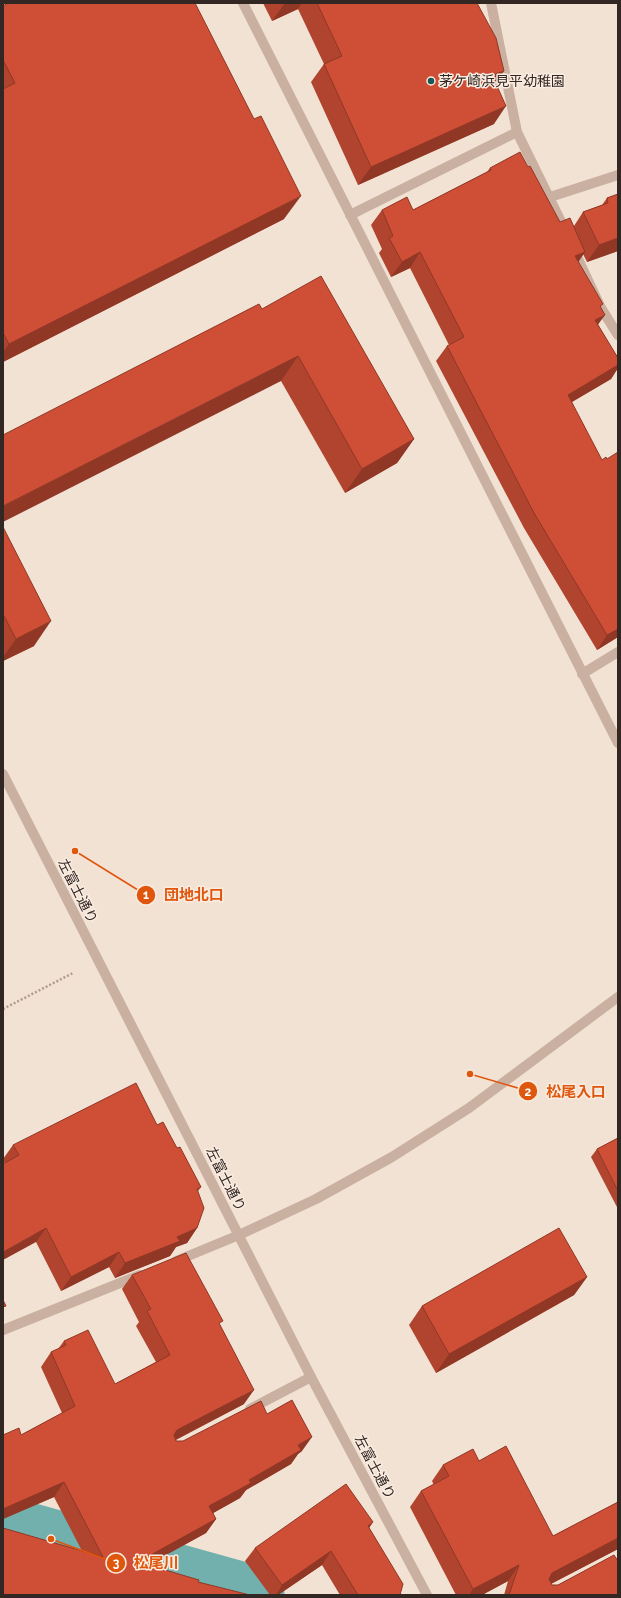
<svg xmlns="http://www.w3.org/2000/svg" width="621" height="1598" font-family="Raleway,'Noto Sans JP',sans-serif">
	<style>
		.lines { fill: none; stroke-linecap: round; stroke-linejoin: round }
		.river { stroke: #72b0ae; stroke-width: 59 }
		.path { stroke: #b69a8a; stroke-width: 2.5; stroke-dasharray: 2 2; stroke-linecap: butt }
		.service { stroke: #cab0a0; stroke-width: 10 }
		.minor { stroke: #cab0a0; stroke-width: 10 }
		.tertiary { stroke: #cab0a0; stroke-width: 10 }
		.wall { fill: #b1442e }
		.shaded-wall { fill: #903726 }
		.building { fill: #ce4f36; stroke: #903726 }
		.poi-dot { fill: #175756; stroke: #faece0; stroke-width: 1.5 }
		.labels { text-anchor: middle; stroke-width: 3; stroke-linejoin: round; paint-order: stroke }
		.poi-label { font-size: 14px; fill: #332724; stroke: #faece0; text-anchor: start }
		.street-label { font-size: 14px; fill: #332724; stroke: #faece0 }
		.leader { fill: none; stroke: #df560d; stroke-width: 1.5 }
		.callout-dot { fill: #df560d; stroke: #faece0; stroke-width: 1.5 }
		.mark-label { font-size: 12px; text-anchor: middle; font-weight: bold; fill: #fff }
		.callout-label { font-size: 15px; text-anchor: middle; font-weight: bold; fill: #df560d; stroke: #faece0; stroke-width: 3; stroke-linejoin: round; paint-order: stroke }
	</style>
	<rect width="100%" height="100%" fill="#f2e2d4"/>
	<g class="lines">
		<polyline class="river" points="3,1525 255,1595"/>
		<polyline class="path" points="3,1009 73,973"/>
		<g class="service">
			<polyline points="491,3 517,132 567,234"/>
			<polyline points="550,197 618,175"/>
			<polyline points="350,215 517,132"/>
			<polyline points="573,248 601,308 618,335"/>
			<polyline points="250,1409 311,1377"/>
		</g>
		<g class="minor">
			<polyline points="243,3 618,743"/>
			<polyline points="582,674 618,652"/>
			<polyline points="176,1261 239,1235"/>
			<polyline points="3,1330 140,1275"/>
		</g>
		<g class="tertiary">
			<polyline points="3,774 311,1377 427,1595"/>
			<polyline points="239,1235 316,1199 392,1157 469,1108 618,997"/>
		</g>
	</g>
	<g class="wall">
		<polygon points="263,3 477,3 496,82 494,124 358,185 311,82 324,64 298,9 272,21"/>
		<polygon points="3,6 284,219 3,362"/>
		<polygon points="528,167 560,222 574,226 583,212 602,205 607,198 618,194 618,251 587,262 583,254 578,262 601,307 598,325 618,358 618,368 611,379 572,402 618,637 597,650 524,528 436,361 447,346 449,345 410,268 391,277 379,253 382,249 371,225 382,210 413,210 487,172 490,168"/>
		<polygon points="262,309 414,439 397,463 345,493 281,381"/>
		<polygon points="3,527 34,646 3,661"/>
		<polygon points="157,1125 177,1148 201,1187 198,1191 197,1228 187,1243 176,1247 170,1256 115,1278 109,1267 61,1291 36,1242 3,1159 13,1145"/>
		<polygon points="618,1138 618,1209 591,1157 597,1149"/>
		<polygon points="132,1275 220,1325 244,1404 176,1440 176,1441 183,1441 267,1414 302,1451 298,1454 291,1464 246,1490 240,1498 213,1513 216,1519 206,1533 148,1565 198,1582 3,1595 82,1551 54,1497 3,1519 3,1435 21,1435 62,1413 41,1367 51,1352 58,1349 64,1341 115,1384 156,1362 136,1326 139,1322 122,1289"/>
		<polygon points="587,1277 574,1295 436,1373 409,1325 422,1306"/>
		<polygon points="479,1461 553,1536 618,1502 618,1549 551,1584 552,1585 558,1585 617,1560 618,1559 618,1595 504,1595 508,1581 482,1595 456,1595 410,1507 421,1491 434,1485 432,1481 443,1465"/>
		<polygon points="373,1522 369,1528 400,1595 340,1595 322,1565 278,1595 270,1595 245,1561 255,1548"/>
	</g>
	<g class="shaded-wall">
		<polygon points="285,3 302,3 298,9 272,21"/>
		<polygon points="504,71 491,89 492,75"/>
		<polygon points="506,106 494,124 358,185 371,167"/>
		<polygon points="301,196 284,219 3,362 3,352 9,344"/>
		<polygon points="618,238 618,251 587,262 599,245"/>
		<polygon points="420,252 410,268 391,277 402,262"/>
		<polygon points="585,252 575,267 575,256"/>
		<polygon points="605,315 594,330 595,320"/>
		<polygon points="298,356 281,381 3,522 3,506"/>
		<polygon points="618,365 618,368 611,379 558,410 568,395"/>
		<polygon points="414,439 397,463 345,493 362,469"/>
		<polygon points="51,621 34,646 3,661 3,657 16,639"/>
		<polygon points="618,629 618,637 597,650 607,635"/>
		<polygon points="46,1228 36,1242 3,1260 3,1252"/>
		<polygon points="197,1228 187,1243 176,1247 170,1256 115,1278 125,1263 177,1237"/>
		<polygon points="119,1252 109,1267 61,1291 71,1277"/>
		<polygon points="587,1277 574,1295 436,1373 449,1354"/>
		<polygon points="254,1390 244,1404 167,1444 177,1430"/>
		<polygon points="312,1437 302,1451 298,1454 291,1464 246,1490 240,1498 199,1521 209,1506 249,1480 298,1445"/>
		<polygon points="64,1482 54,1497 3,1519 3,1509"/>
		<polygon points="216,1519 206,1533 127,1576 138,1562"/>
		<polygon points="373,1522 364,1535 368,1526"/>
		<polygon points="618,1538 618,1549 541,1589 552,1573"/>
		<polygon points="331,1551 322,1565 278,1595 276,1595 282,1585"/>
		<polygon points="519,1565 508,1581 482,1595 469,1595 473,1589"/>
	</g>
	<g class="building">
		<polygon points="8,3 195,3 254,119 261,116 301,196 9,344 3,333 3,89 15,83 3,60 3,6"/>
		<polygon points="317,3 477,3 496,38 504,71 492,75 506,106 371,167 324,64 342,56"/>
		<polygon points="520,152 528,167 530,166 560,222 570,218 585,252 575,256 603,304 600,306 605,315 595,320 618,358 618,365 568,395 602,460 606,457 607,459 618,452 618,629 607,635 534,513 447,346 464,337 420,252 402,262 389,238 393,236 382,210 407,197 413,210 491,170 490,168"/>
		<polygon points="618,194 618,238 599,245 583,212 608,203 607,198"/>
		<polygon points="321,276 414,439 362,469 298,356 3,506 3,435 259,304 262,309"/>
		<polygon points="3,527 51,621 16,639 3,614"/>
		<polygon points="136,1083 157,1125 163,1122 177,1148 180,1147 201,1187 197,1189 204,1208 197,1228 177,1237 180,1241 125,1263 119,1252 71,1277 46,1228 3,1252 3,1164 19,1155 13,1145"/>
		<polygon points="618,1138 618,1191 597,1149"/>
		<polygon points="559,1228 587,1277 449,1354 422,1306"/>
		<polygon points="186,1253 223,1321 219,1323 254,1390 177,1430 174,1435 176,1441 183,1441 261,1401 267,1414 292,1400 312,1437 298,1445 301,1450 249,1480 251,1483 209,1506 216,1519 138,1562 199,1580 198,1582 250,1595 3,1595 3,1528 103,1557 64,1482 3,1509 3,1435 19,1428 21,1435 75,1406 51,1352 66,1345 64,1341 88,1330 115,1384 170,1355 147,1311 151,1309 132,1275"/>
		<polygon points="3,1300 6,1306 3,1307"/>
		<polygon points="506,1446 553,1536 618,1502 618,1538 552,1573 549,1579 552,1585 558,1585 614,1555 618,1561 618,1595 509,1595 519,1565 473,1589 421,1491 449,1476 443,1465 473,1449 479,1461"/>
		<polygon points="346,1484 373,1522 368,1526 403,1584 400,1595 358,1595 331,1551 282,1585 255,1548"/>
	</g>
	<circle class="poi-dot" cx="431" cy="81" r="4"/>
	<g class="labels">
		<g class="poi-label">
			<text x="439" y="86">茅ケ崎浜見平幼稚園</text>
		</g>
		<g class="street-label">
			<text transform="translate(78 891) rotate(63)" y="5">左富士通り</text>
			<text transform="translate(226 1179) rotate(63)" y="5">左富士通り</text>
			<text transform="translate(375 1467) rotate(62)" y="5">左富士通り</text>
		</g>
	</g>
	<path class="leader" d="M75 851L146 895M470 1074L528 1091M51 1539L116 1563"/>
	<g class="callout-dot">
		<circle cx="75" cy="851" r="4"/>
		<circle cx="470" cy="1074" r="4"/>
		<circle cx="51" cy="1539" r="4"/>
		<circle cx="146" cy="895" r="10"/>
		<circle cx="528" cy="1091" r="10"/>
		<circle cx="116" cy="1563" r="10"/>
	</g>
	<g class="mark-label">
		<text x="146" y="899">1</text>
		<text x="528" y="1096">2</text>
		<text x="116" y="1567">3</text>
	</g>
	<g class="callout-label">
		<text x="194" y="900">団地北口</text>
		<text x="576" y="1097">松尾入口</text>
		<text x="156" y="1568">松尾川</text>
	</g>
	<rect width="621" height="1598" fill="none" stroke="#332724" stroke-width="8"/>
</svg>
